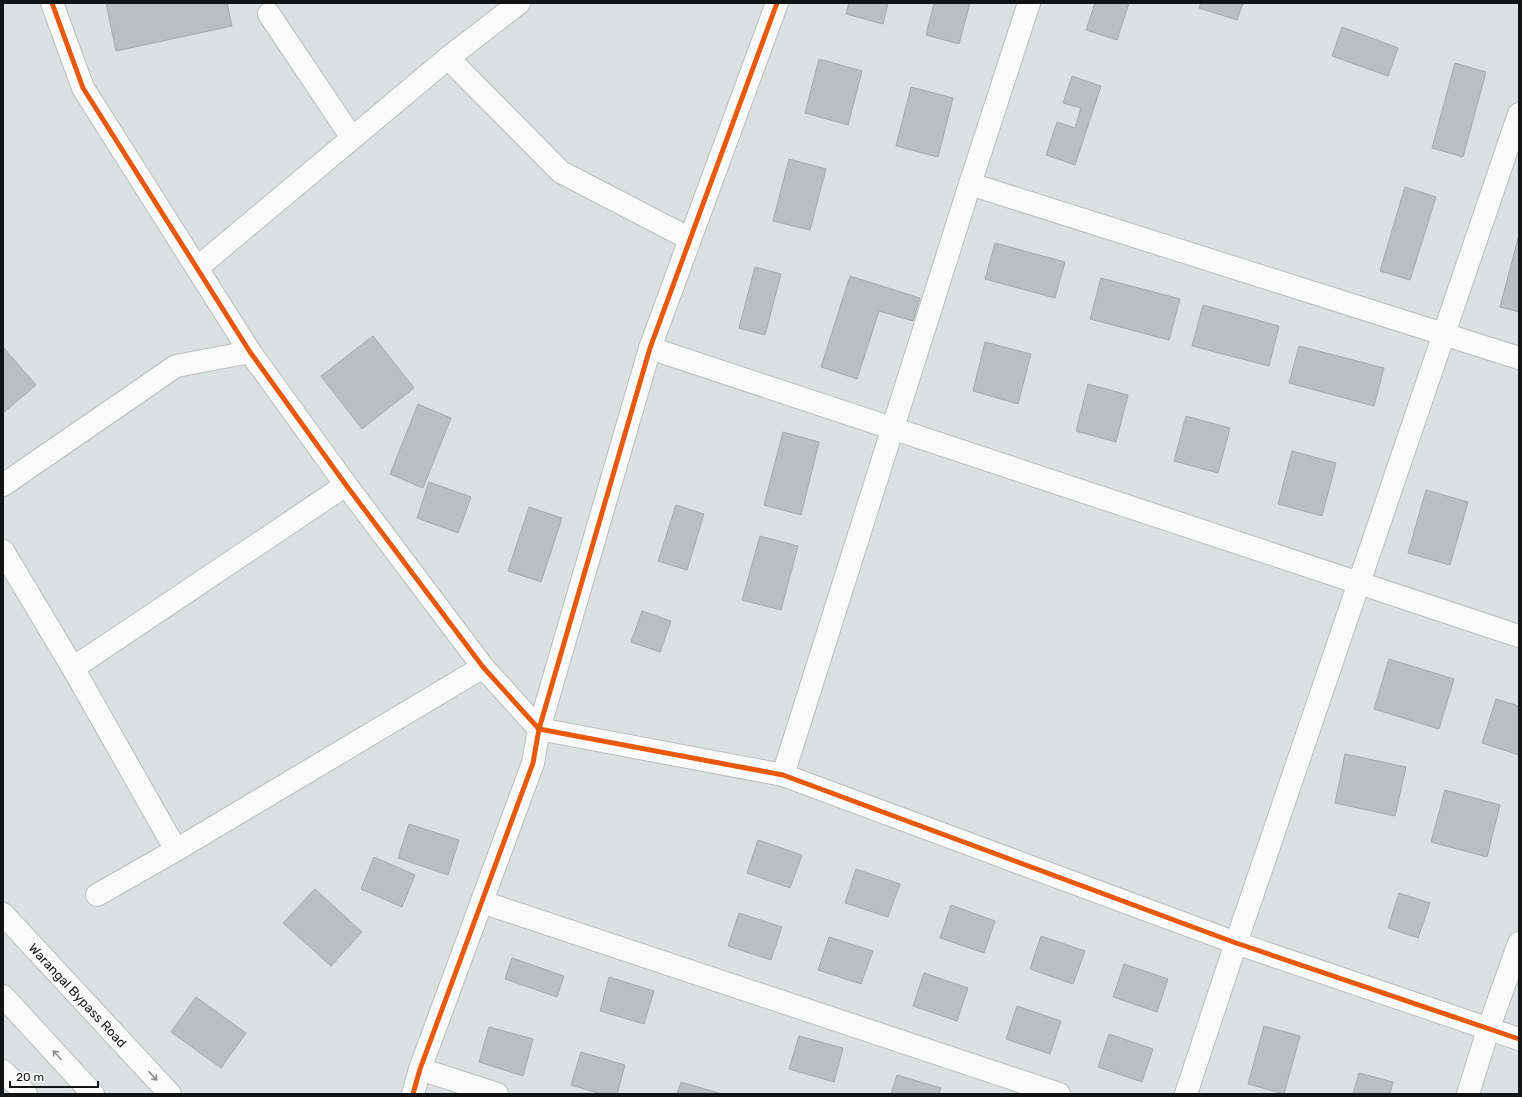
<svg xmlns="http://www.w3.org/2000/svg" width="1522" height="1097" font-family="Rubik,sans-serif">
	<style>
		.building { fill: #bbbebe; stroke: #a6a8a9 }
		.lines { fill: none; stroke-linecap: round; stroke-linejoin: round }
		.minor-casing { stroke: #babdbe; stroke-width: 24 }
		.highway-casing { stroke: #babdbe; stroke-width: 24 }
		.minor { stroke: #fafafa; stroke-width: 22 }
		.highway { stroke: #fafafa; stroke-width: 22 }
		.cycleway-casing { stroke: #fff; stroke-width: 8 }
		.cycleway { stroke: #e8590c; stroke-width: 5 }
		.oneway { stroke: #919292 }
		.labels { text-anchor: middle; stroke-width: 3; stroke-linejoin: round; paint-order: stroke }
		.street-label { font-size: 13px; fill: #111314; stroke: #fff }
	</style>
	<rect width="100%" height="100%" fill="#dde0e1"/>
	<g class="building">
		<polygon points="106,3 227,3 232,26 116,51"/>
		<polygon points="849,3 888,3 883,24 846,14"/>
		<polygon points="934,3 970,3 959,44 926,35"/>
		<polygon points="1095,3 1129,3 1117,40 1086,30"/>
		<polygon points="1201,3 1243,3 1237,20 1199,8"/>
		<polygon points="1342,27 1398,48 1388,76 1332,56"/>
		<polygon points="819,59 862,71 848,125 805,113"/>
		<polygon points="1455,63 1486,72 1463,157 1432,148"/>
		<polygon points="1072,76 1101,86 1075,165 1046,155 1057,122 1075,128 1081,108 1063,103"/>
		<polygon points="911,87 953,98 938,157 896,146"/>
		<polygon points="789,159 826,169 810,230 773,221"/>
		<polygon points="1405,187 1436,197 1410,280 1380,271"/>
		<polygon points="1519,235 1519,312 1500,307"/>
		<polygon points="995,243 1065,262 1055,298 985,279"/>
		<polygon points="755,267 781,274 765,335 739,328"/>
		<polygon points="850,276 920,298 913,321 879,311 857,379 821,367"/>
		<polygon points="1101,278 1180,299 1169,340 1090,319"/>
		<polygon points="1203,305 1279,326 1269,366 1192,346"/>
		<polygon points="373,336 414,388 362,429 321,376"/>
		<polygon points="985,342 1031,354 1018,404 973,391"/>
		<polygon points="1299,346 1384,368 1374,406 1289,383"/>
		<polygon points="3,347 36,385 3,413"/>
		<polygon points="1088,384 1128,395 1116,442 1076,431"/>
		<polygon points="418,404 451,418 423,488 390,474"/>
		<polygon points="1186,416 1230,428 1218,473 1174,461"/>
		<polygon points="783,432 819,442 801,515 764,505"/>
		<polygon points="1292,451 1336,463 1322,516 1278,504"/>
		<polygon points="429,482 471,497 458,533 417,518"/>
		<polygon points="1426,490 1468,502 1450,565 1408,553"/>
		<polygon points="676,505 704,514 687,570 658,561"/>
		<polygon points="529,507 562,518 541,582 508,571"/>
		<polygon points="760,536 798,546 781,610 742,600"/>
		<polygon points="642,611 671,621 660,652 631,642"/>
		<polygon points="1389,659 1454,679 1439,729 1374,709"/>
		<polygon points="1496,699 1519,706 1519,755 1482,743"/>
		<polygon points="1345,754 1406,767 1395,816 1335,803"/>
		<polygon points="1445,790 1500,805 1487,857 1431,842"/>
		<polygon points="409,824 459,840 448,875 398,858"/>
		<polygon points="758,840 802,855 790,888 747,873"/>
		<polygon points="374,857 415,875 402,907 361,889"/>
		<polygon points="856,869 900,884 888,917 845,903"/>
		<polygon points="315,889 362,932 331,966 283,923"/>
		<polygon points="1399,893 1430,903 1418,938 1388,928"/>
		<polygon points="951,905 995,921 984,953 940,938"/>
		<polygon points="739,913 782,927 771,960 728,946"/>
		<polygon points="1041,936 1085,951 1073,984 1030,969"/>
		<polygon points="829,937 873,951 861,984 818,970"/>
		<polygon points="512,958 564,976 557,997 505,979"/>
		<polygon points="1124,964 1168,979 1157,1012 1113,997"/>
		<polygon points="924,973 968,988 957,1021 913,1006"/>
		<polygon points="609,977 654,991 644,1024 600,1011"/>
		<polygon points="196,997 246,1033 221,1068 171,1032"/>
		<polygon points="1017,1006 1061,1021 1050,1054 1006,1039"/>
		<polygon points="1264,1026 1300,1036 1284,1094 1248,1084"/>
		<polygon points="489,1027 533,1039 523,1076 479,1062"/>
		<polygon points="1109,1034 1153,1049 1142,1082 1098,1067"/>
		<polygon points="799,1036 843,1048 834,1082 789,1069"/>
		<polygon points="581,1052 625,1065 617,1094 601,1094 571,1085"/>
		<polygon points="1359,1073 1393,1082 1390,1094 1353,1094"/>
		<polygon points="897,1075 941,1088 939,1094 891,1094"/>
		<polygon points="681,1082 722,1094 677,1094"/>
	</g>
	<g class="lines">
		<defs>
			<g id="minor">
				<polyline points="52,3 83,88 250,352 346,485 483,667 539,729 783,775 1236,943 1519,1039"/>
				<polyline points="269,14 352,138"/>
				<polyline points="448,58 561,172 690,239"/>
				<polyline points="970,184 1519,358"/>
				<polyline points="197,268 448,58 519,3"/>
				<polyline points="650,348 1519,636"/>
				<polyline points="3,485 176,366 250,352"/>
				<polyline points="3,551 73,668 176,850"/>
				<polyline points="73,668 346,485"/>
				<polyline points="783,775 970,184 1029,3"/>
				<polyline points="97,895 176,850 483,667"/>
				<polyline points="482,902 1059,1094"/>
				<polyline points="420,1069 497,1094"/>
				<polyline points="3,1071 26,1094"/>
				<polyline points="413,1094 420,1069 533,763 539,729 650,348 777,3"/>
				<polyline points="1186,1094 1236,943 1519,114"/>
				<polyline points="1468,1094 1488,1030 1519,943"/>
			</g>
			<g id="highway">
				<polyline points="3,914 170,1094"/>
				<polyline points="3,996 93,1094"/>
			</g>
		</defs>
		<use href="#minor" class="minor-casing"/>
		<use href="#highway" class="highway-casing"/>
		<use href="#minor" class="minor"/>
		<use href="#highway" class="highway"/>
		<defs>
			<g id="cycleway">
				<polyline points="52,3 83,88 250,352 346,485 483,667 539,729 783,775 1236,943 1519,1039"/>
				<polyline points="413,1094 420,1069 533,763 539,729 650,348 777,3"/>
			</g>
		</defs>
		<use href="#cycleway" class="cycleway-casing"/>
		<use href="#cycleway" class="cycleway"/>
	</g>
	<defs><path id="oneway-shaft" d="M-6 0H5M1.5-3L5.5 0L1.5 3" fill="none" stroke-width="1.6" stroke-linecap="round" stroke-linejoin="round"/></defs>
	<g class="oneway">
		<use href="#oneway-shaft" transform="translate(57 1055) rotate(-132)"/>
		<use href="#oneway-shaft" transform="translate(153 1076) rotate(47)"/>
	</g>
	<g class="labels">
		<g class="street-label">
			<text transform="translate(78 995) rotate(47)" y="5">Warangal Bypass Road</text>
		</g>
	</g>
	<rect width="1522" height="1097" fill="none" stroke="#111314" stroke-width="8"/>
	<path d="M10 1081v6h88v-6" fill="none" stroke="#111314" stroke-width="2"/>
	<text x="16" y="1081" font-size="12" fill="#111314" stroke="#ffffff" stroke-width="3" paint-order="stroke">20 m</text>
</svg>
